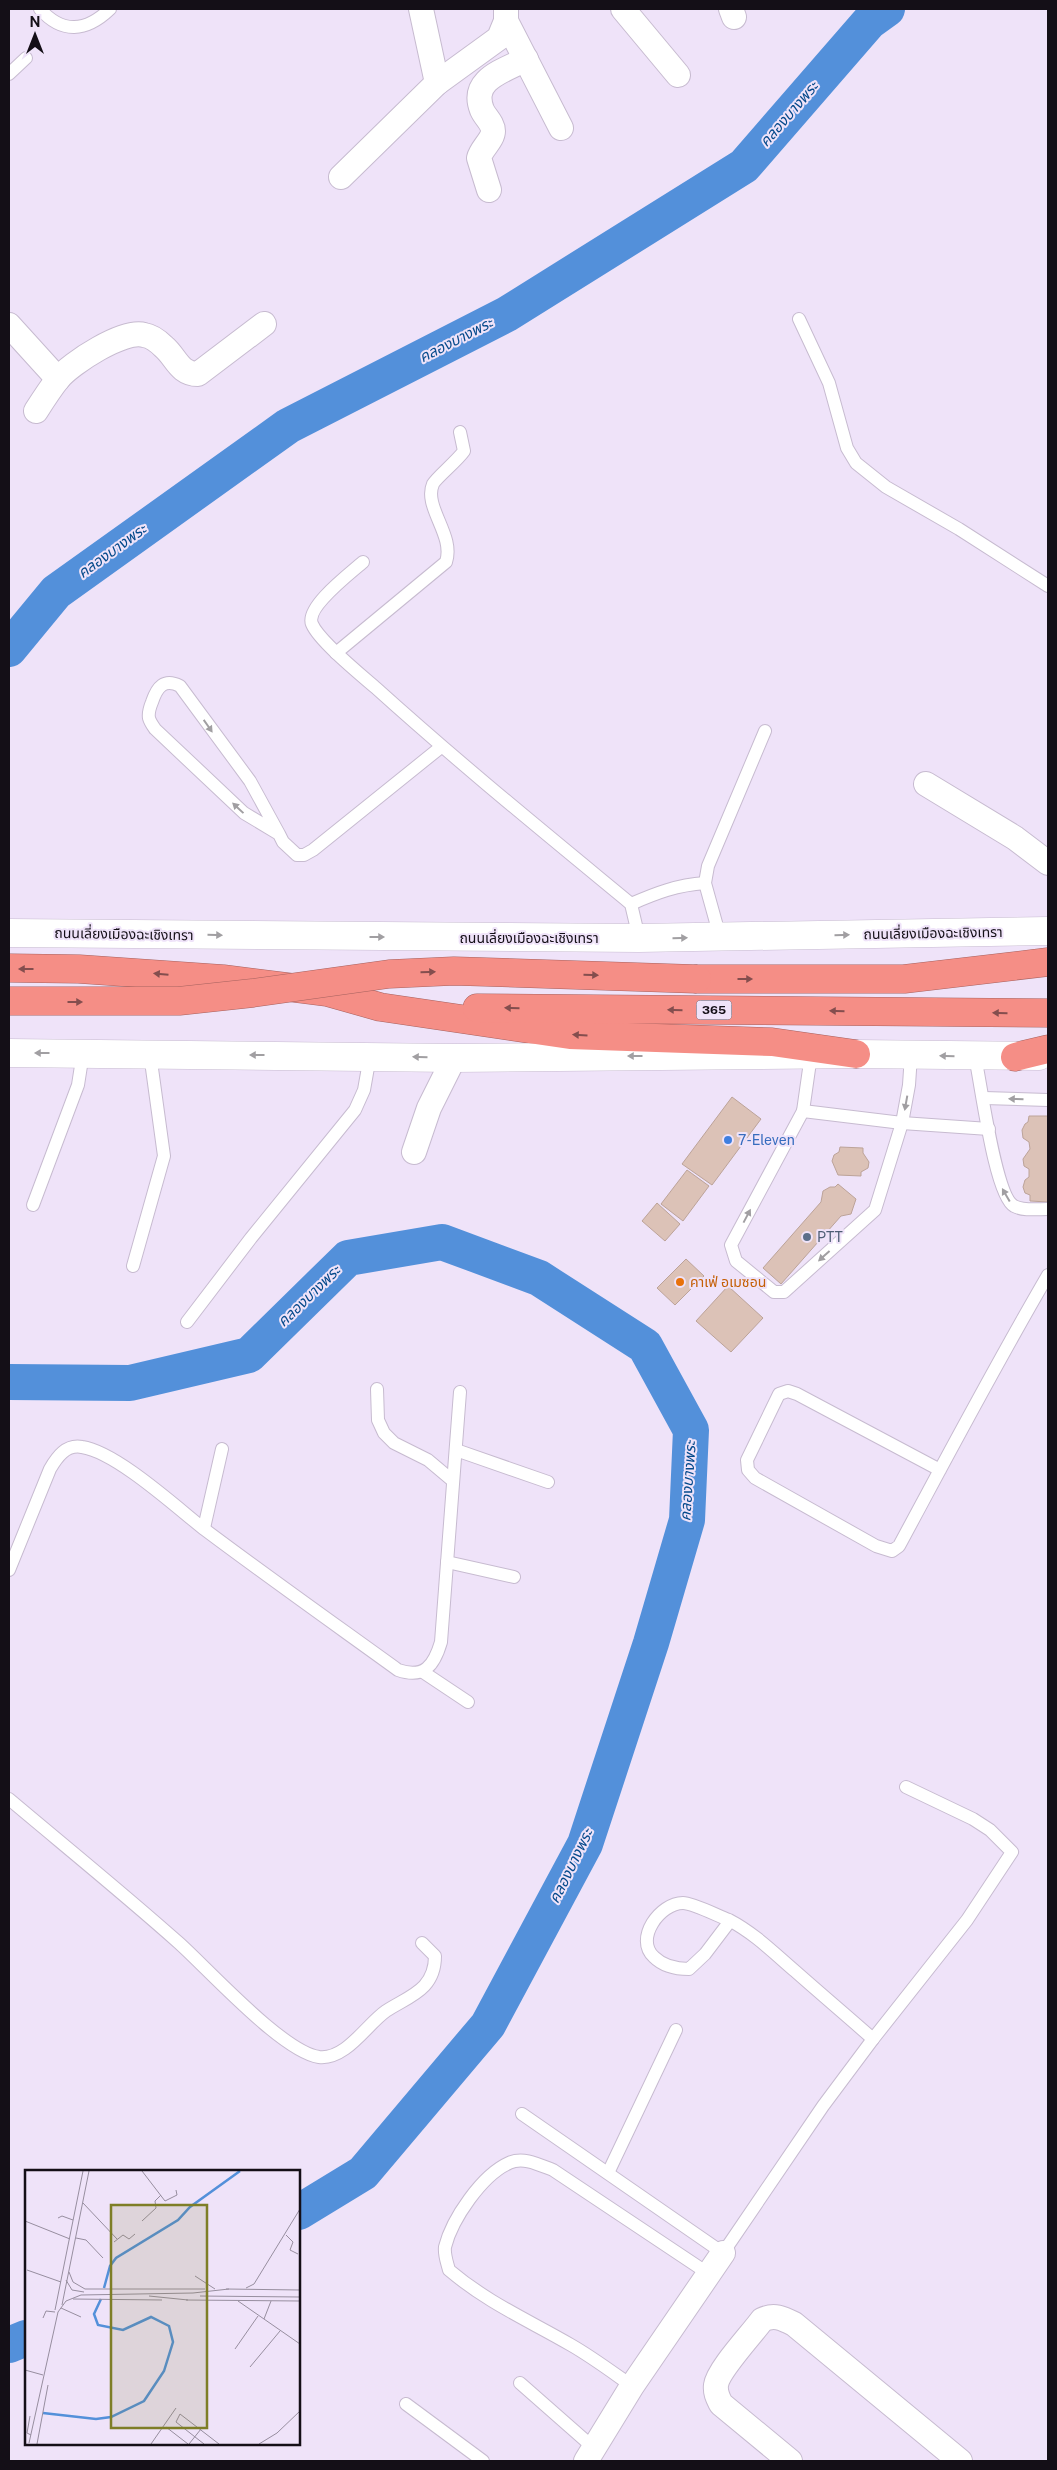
<svg xmlns="http://www.w3.org/2000/svg" width="1057" height="2470" font-family="'Public Sans','Noto Sans Thai',sans-serif">
	<style>
		.lines { fill: none; stroke-linecap: round; stroke-linejoin: round }
		.river { stroke: #5390da; stroke-width: 36 }
		.building { fill: #dcc2b7; stroke: #bca399 }
		.lane-casing { stroke: #c7bbd0; stroke-width: 14 }
		.street-casing { stroke: #c7bbd0; stroke-width: 26 }
		.secondary-casing { stroke: #c7bbd0; stroke-width: 29 }
		.highway-casing { stroke: #a6625f; stroke-width: 29 }
		.lane { stroke: #fff; stroke-width: 12 }
		.street { stroke: #fff; stroke-width: 24 }
		.secondary { stroke: #fff; stroke-width: 28 }
		.highway { stroke: #f58e86; stroke-width: 28 }
		.highway-bridge-casing { stroke: #a6625f; stroke-width: 29; stroke-linecap: butt }
		.highway-bridge { stroke: #f58e86; stroke-width: 28 }
		.oneway { fill: #a19fa2 }
		.oneway2 { fill: #844e4e }
		.shop-dot { fill: #3f7fe0; stroke: #efe3f9; stroke-width: 2 }
		.service-dot { fill: #5c6f8a; stroke: #efe3f9; stroke-width: 2 }
		.food-dot { fill: #e8710a; stroke: #efe3f9; stroke-width: 2 }
		.labels { text-anchor: middle; stroke-width: 4; stroke-linejoin: round; paint-order: stroke }
		.shield { fill: #efe3f9; stroke: #564f5b; stroke-width: 1 }
		.shield-label { font-size: 12px; font-weight: bold; fill: #140f17 }
		.street-label { font-size: 14px; fill: #140f17; stroke: #efe3f9 }
		.shop-label { font-size: 14px; fill: #366cbe; stroke: #efe3f9; text-anchor: start }
		.service-label { font-size: 14px; fill: #4e5e75; stroke: #efe3f9; text-anchor: start }
		.food-label { font-size: 14px; fill: #c56008; stroke: #efe3f9; text-anchor: start }
		.water-label { font-size: 15px; font-style: italic; fill: #04498b; stroke: #efe3f9 }
		.inset-river { fill: none; stroke: #5390da; stroke-width: 2.5 }
		.inset-road { fill: none; stroke: #978e9f; stroke-width: 1 }
		.view { fill: #7e7e26; fill-opacity: 0.15; stroke: #7e7e26; stroke-width: 2.5 }
		.inset-edge { fill: none; stroke: #140f17; stroke-width: 2.5 }
	</style>
	<rect width="100%" height="100%" fill="#efe3f9"/>
	<g class="lines">
		<g class="river">
			<polyline points="9,649 56,592 288,426 507,314 744,166 869,22 887,9"/>
			<polyline points="9,1382 130,1383 249,1355 348,1258 442,1242 539,1278 645,1346 691,1430 687,1520 651,1643 585,1844 488,2025 363,2173 299,2212"/>
			<polyline points="9,2345 26,2338"/>
		</g>
	</g>
	<g class="building">
		<polygon points="732,1097 761,1119 712,1185 682,1164"/>
		<polygon points="1029,1116 1048,1116 1048,1202 1030,1201 1030,1195 1025,1193 1023,1187 1025,1180 1029,1177 1029,1169 1024,1166 1023,1159 1030,1149 1029,1142 1023,1138 1022,1130 1025,1124 1028,1122"/>
		<polygon points="840,1147 863,1148 863,1153 869,1162 868,1168 861,1172 861,1176 838,1175 832,1161 834,1155 839,1152"/>
		<polygon points="687,1170 709,1186 683,1221 661,1204"/>
		<polygon points="838,1184 856,1199 851,1214 841,1216 781,1284 763,1268 821,1202 823,1191 830,1187 835,1187"/>
		<polygon points="657,1203 680,1224 665,1241 642,1221"/>
		<polygon points="686,1259 704,1276 675,1305 657,1288"/>
		<polygon points="728,1286 763,1318 731,1352 696,1321"/>
	</g>
	<g class="lines">
		<defs>
			<g id="lane">
				<path d="M 40,9 C 62,34 86,32 110,9"/>
				<polyline points="9,74 26,58"/>
				<polyline points="799,319 829,383 847,448 856,463 886,487 959,529 1048,586"/>
				<path d="M 363,562 C 352,572 305,607 312,624 C 319,641 361,675 376,688 C 459,763 545,833 631,904 L 639,938"/>
				<path d="M 336,653 L 446,562 C 455,535 423,507 433,484 C 436,478 457,461 464,451 L 460,432"/>
				<path d="M 279,834 L 244,813 L 155,729 C 153,726 150,722 149,718 C 148,713 150,707 152,702 C 157,687 164,678 180,686 L 250,781 L 279,834 L 283,842 L 297,855 L 304,855 L 313,850 L 441,747"/>
				<path d="M 631,904 C 656,893 677,885 705,883"/>
				<polyline points="720,937 705,883 708,866 765,731"/>
				<polyline points="811,1055 803,1111 731,1245 736,1261 774,1292 784,1292 875,1210 902,1123 909,1085 911,1055"/>
				<path d="M 975,1057 C 981,1083 995,1196 1014,1206 C 1023,1211 1038,1209 1048,1209"/>
				<polyline points="984,1098 1048,1100"/>
				<polyline points="803,1111 902,1123 989,1129"/>
				<polyline points="33,1205 78,1085 83,1053"/>
				<polyline points="133,1266 164,1156 150,1054"/>
				<polyline points="187,1322 251,1238 355,1110 364,1090 370,1056"/>
				<polyline points="377,1389 378,1420 384,1433 394,1443 428,1460 453,1481"/>
				<polyline points="456,1450 548,1482"/>
				<path d="M 940,1470 L 797,1394 L 788,1391 L 779,1394 L 747,1460 L 748,1470 L 755,1478 L 876,1546 L 892,1551 L 899,1546 C 948,1455 996,1364 1048,1275"/>
				<polyline points="204,1528 222,1449"/>
				<polyline points="447,1562 514,1577"/>
				<path d="M 9,1570 L 50,1469 C 57,1457 66,1444 82,1447 C 116,1452 175,1506 204,1529 C 268,1577 333,1623 398,1670 C 424,1679 434,1666 441,1642 L 460,1392"/>
				<polyline points="423,1672 468,1702"/>
				<path d="M 9,1799 C 66,1847 124,1894 179,1943 C 209,1970 283,2052 319,2057 C 346,2060 367,2024 386,2011 C 409,1996 435,1990 435,1956 L 422,1943"/>
				<path d="M 730,1921 L 705,1954 L 689,1969 C 677,1969 663,1966 654,1957 C 634,1939 660,1903 683,1903 C 693,1903 718,1916 729,1920 C 754,1933 774,1953 795,1971 C 821,1994 847,2016 873,2039"/>
				<polyline points="522,2114 723,2253 823,2106 873,2039 967,1920 1012,1852 990,1830 973,1819 906,1787"/>
				<polyline points="608,2173 676,2030"/>
				<polyline points="520,2383 595,2449"/>
				<path d="M 632,2386 C 612,2372 592,2357 571,2345 C 528,2320 488,2303 449,2270 C 447,2262 444,2255 445,2247 C 452,2219 482,2175 509,2163 C 523,2156 540,2165 553,2170 L 709,2274"/>
				<polyline points="406,2404 483,2461"/>
			</g>
			<g id="street">
				<polyline points="421,9 437,83"/>
				<polyline points="623,9 678,75"/>
				<polyline points="731,9 734,17"/>
				<polyline points="506,21 561,128"/>
				<polyline points="341,177 437,83 499,38 506,21 506,9"/>
				<path d="M 489,190 L 479,158 C 481,149 493,140 493,131 C 493,123 485,117 482,110 C 470,79 504,71 526,59"/>
				<polyline points="9,325 58,379"/>
				<path d="M 36,411 C 43,400 50,389 58,379 C 71,363 124,329 144,335 C 151,336 159,342 164,347 C 176,357 179,374 198,374 L 264,324"/>
				<polyline points="926,784 1015,838 1048,863"/>
				<polyline points="414,1152 429,1108 454,1058"/>
				<polyline points="586,2461 632,2386 723,2253"/>
				<path d="M 790,2461 L 721,2404 C 718,2398 715,2393 716,2385 C 718,2370 752,2334 762,2320 C 774,2314 782,2318 794,2324 L 960,2461"/>
			</g>
			<g id="secondary">
				<polyline points="9,933 639,938 1048,931"/>
				<polyline points="9,1053 454,1058 856,1054 1039,1056"/>
			</g>
			<g id="highway">
				<polyline points="9,968 79,969 223,979 327,992 380,1007 570,1035 772,1042 856,1054"/>
				<polyline points="697,979 904,979 1048,962"/>
				<polyline points="477,1008 1048,1013"/>
				<polyline points="1015,1057 1048,1049"/>
			</g>
		</defs>
		<use href="#lane" class="lane-casing"/>
		<use href="#street" class="street-casing"/>
		<use href="#secondary" class="secondary-casing"/>
		<use href="#highway" class="highway-casing"/>
		<use href="#lane" class="lane"/>
		<use href="#street" class="street"/>
		<use href="#secondary" class="secondary"/>
		<use href="#highway" class="highway"/>
		<defs>
			<polyline id="highway-bridge" points="9,1001 179,1001 253,993 389,974 454,971 697,979"/>
		</defs>
		<use href="#highway-bridge" class="highway-bridge-casing"/>
		<use href="#highway-bridge" class="highway-bridge"/>
	</g>
	<defs><path id="oneway-solid" d="M-6-.8H1V-3.2L6.5 0L1 3.2V.8H-6Z" transform="scale(1.25)"/></defs>
	<g class="oneway">
		<use href="#oneway-solid" transform="translate(208 726) rotate(55)"/>
		<use href="#oneway-solid" transform="translate(238 808) rotate(-137)"/>
		<use href="#oneway-solid" transform="translate(215 935) rotate(1)"/>
		<use href="#oneway-solid" transform="translate(842 935) rotate(-1)"/>
		<use href="#oneway-solid" transform="translate(377 937)"/>
		<use href="#oneway-solid" transform="translate(680 938) rotate(-1)"/>
		<use href="#oneway-solid" transform="translate(42 1053) rotate(180)"/>
		<use href="#oneway-solid" transform="translate(257 1055) rotate(-180)"/>
		<use href="#oneway-solid" transform="translate(635 1056) rotate(180)"/>
		<use href="#oneway-solid" transform="translate(947 1056) rotate(-178)"/>
		<use href="#oneway-solid" transform="translate(420 1057) rotate(-178)"/>
		<use href="#oneway-solid" transform="translate(1016 1099) rotate(-178)"/>
		<use href="#oneway-solid" transform="translate(906 1103) rotate(100)"/>
		<use href="#oneway-solid" transform="translate(1006 1195) rotate(-120)"/>
		<use href="#oneway-solid" transform="translate(747 1216) rotate(-62)"/>
		<use href="#oneway-solid" transform="translate(824 1256) rotate(138)"/>
	</g>
	<g class="oneway2">
		<use href="#oneway-solid" transform="translate(26 969) rotate(-180)"/>
		<use href="#oneway-solid" transform="translate(428 972) rotate(-2)"/>
		<use href="#oneway-solid" transform="translate(161 974) rotate(-175)"/>
		<use href="#oneway-solid" transform="translate(591 975) rotate(2)"/>
		<use href="#oneway-solid" transform="translate(745 979)"/>
		<use href="#oneway-solid" transform="translate(75 1002)"/>
		<use href="#oneway-solid" transform="translate(512 1008) rotate(-179)"/>
		<use href="#oneway-solid" transform="translate(675 1010) rotate(-179)"/>
		<use href="#oneway-solid" transform="translate(837 1011) rotate(-179)"/>
		<use href="#oneway-solid" transform="translate(1000 1013) rotate(-179)"/>
		<use href="#oneway-solid" transform="translate(580 1035) rotate(-177)"/>
	</g>
	<circle class="shop-dot" cx="728" cy="1140" r="5"/>
	<circle class="service-dot" cx="807" cy="1237" r="5"/>
	<circle class="food-dot" cx="680" cy="1282" r="5"/>
	<g class="labels">
		<rect class="shield" x="696.5" y="1000.5" width="35" height="19" rx="4"/>
		<g class="shield-label">
			<text x="714" y="1014">365</text>
		</g>
		<g class="street-label">
			<text transform="translate(933 933) rotate(-1)" y="5">ถนนเลี่ยงเมืองฉะเชิงเทรา</text>
			<text transform="translate(124 934) rotate(1)" y="5">ถนนเลี่ยงเมืองฉะเชิงเทรา</text>
			<text x="529" y="943">ถนนเลี่ยงเมืองฉะเชิงเทรา</text>
		</g>
		<g class="shop-label">
			<text x="738" y="1145">7-Eleven</text>
		</g>
		<g class="service-label">
			<text x="817" y="1242">PTT</text>
		</g>
		<g class="food-label">
			<text x="690" y="1287">คาเฟ่ อเมซอน</text>
		</g>
		<g class="water-label">
			<text transform="translate(789 114) rotate(-49)" y="5">คลองบางพระ</text>
			<text transform="translate(456 340) rotate(-27)" y="5">คลองบางพระ</text>
			<text transform="translate(112 551) rotate(-36)" y="5">คลองบางพระ</text>
			<text transform="translate(309 1296) rotate(-44)" y="5">คลองบางพระ</text>
			<text transform="translate(688 1481) rotate(-86)" y="5">คลองบางพระ</text>
			<text transform="translate(571 1866) rotate(-64)" y="5">คลองบางพระ</text>
		</g>
	</g>
	<g transform="translate(25 2170)">
		<rect width="275" height="275" fill="#efe3f9"/>
		<path class="inset-river" d="M 79,118 L 85,96 L 91,88 L 153,50 L 165,37 L 215,1M 18,243 L 71,249 L 86,247 L 119,231 L 139,201 L 148,172 L 144,156 L 126,147 L 98,160 L 73,155 L 69,144 L 76,129"/>
		<path class="inset-road" d="M 117,1 L 140,31 L 152,25 L 151,20M 58,33 L 92,69M 33,48 L 37,46 L 48,50M 0,51 L 45,69M 117,51 L 131,38 L 130,31 L 136,25M 261,65 L 268,72 L 265,80 L 273,84M 51,68 L 61,70 L 78,88M 89,72 L 98,65 L 104,69 L 110,64M 2,100 L 36,112M 44,102 L 48,112 L 60,119 L 180,119M 170,106 L 190,119M 41,110 L 47,120 L 59,122M 221,118 L 229,114 L 275,39M 201,119 L 275,120M 124,126 L 163,130M 175,126 L 275,127M 48,129 L 137,130M 161,130 L 275,131M 213,131 L 275,174M 37,135 L 64,1M 36,138 L 56,147M 30,140 L 58,1M 18,148 L 21,141 L 30,142M 239,149 L 246,131M 210,179 L 233,146M 225,197 L 255,161M 0,200 L 18,205M 5,246 L 2,263 L 6,265M 141,257 L 163,274M 4,273 L 33,142 L 41,131 L 56,125 L 168,123 L 204,119M 12,274 L 23,215M 126,274 L 151,238M 164,274 L 176,259M 179,274 L 151,252 L 155,244 L 194,274M 234,274 L 252,263 L 275,241"/>
		<path class="view" d="M 86,35 L 182,35 L 182,258 L 86,258 Z"/>
		<rect width="275" height="275" class="inset-edge"/>
	</g>
	<rect width="1057" height="2470" fill="none" stroke="#140f17" stroke-width="20"/>
	<g transform="translate(35 35)" stroke="#efe3f9" stroke-width="4" paint-order="stroke">
	<path d="M0-4L9 19L0 12L-9 19Z" fill="#140f17"/>
	<text y="-8" font-size="14" font-weight="bold" text-anchor="middle" fill="#140f17">N</text>
	</g>
</svg>
